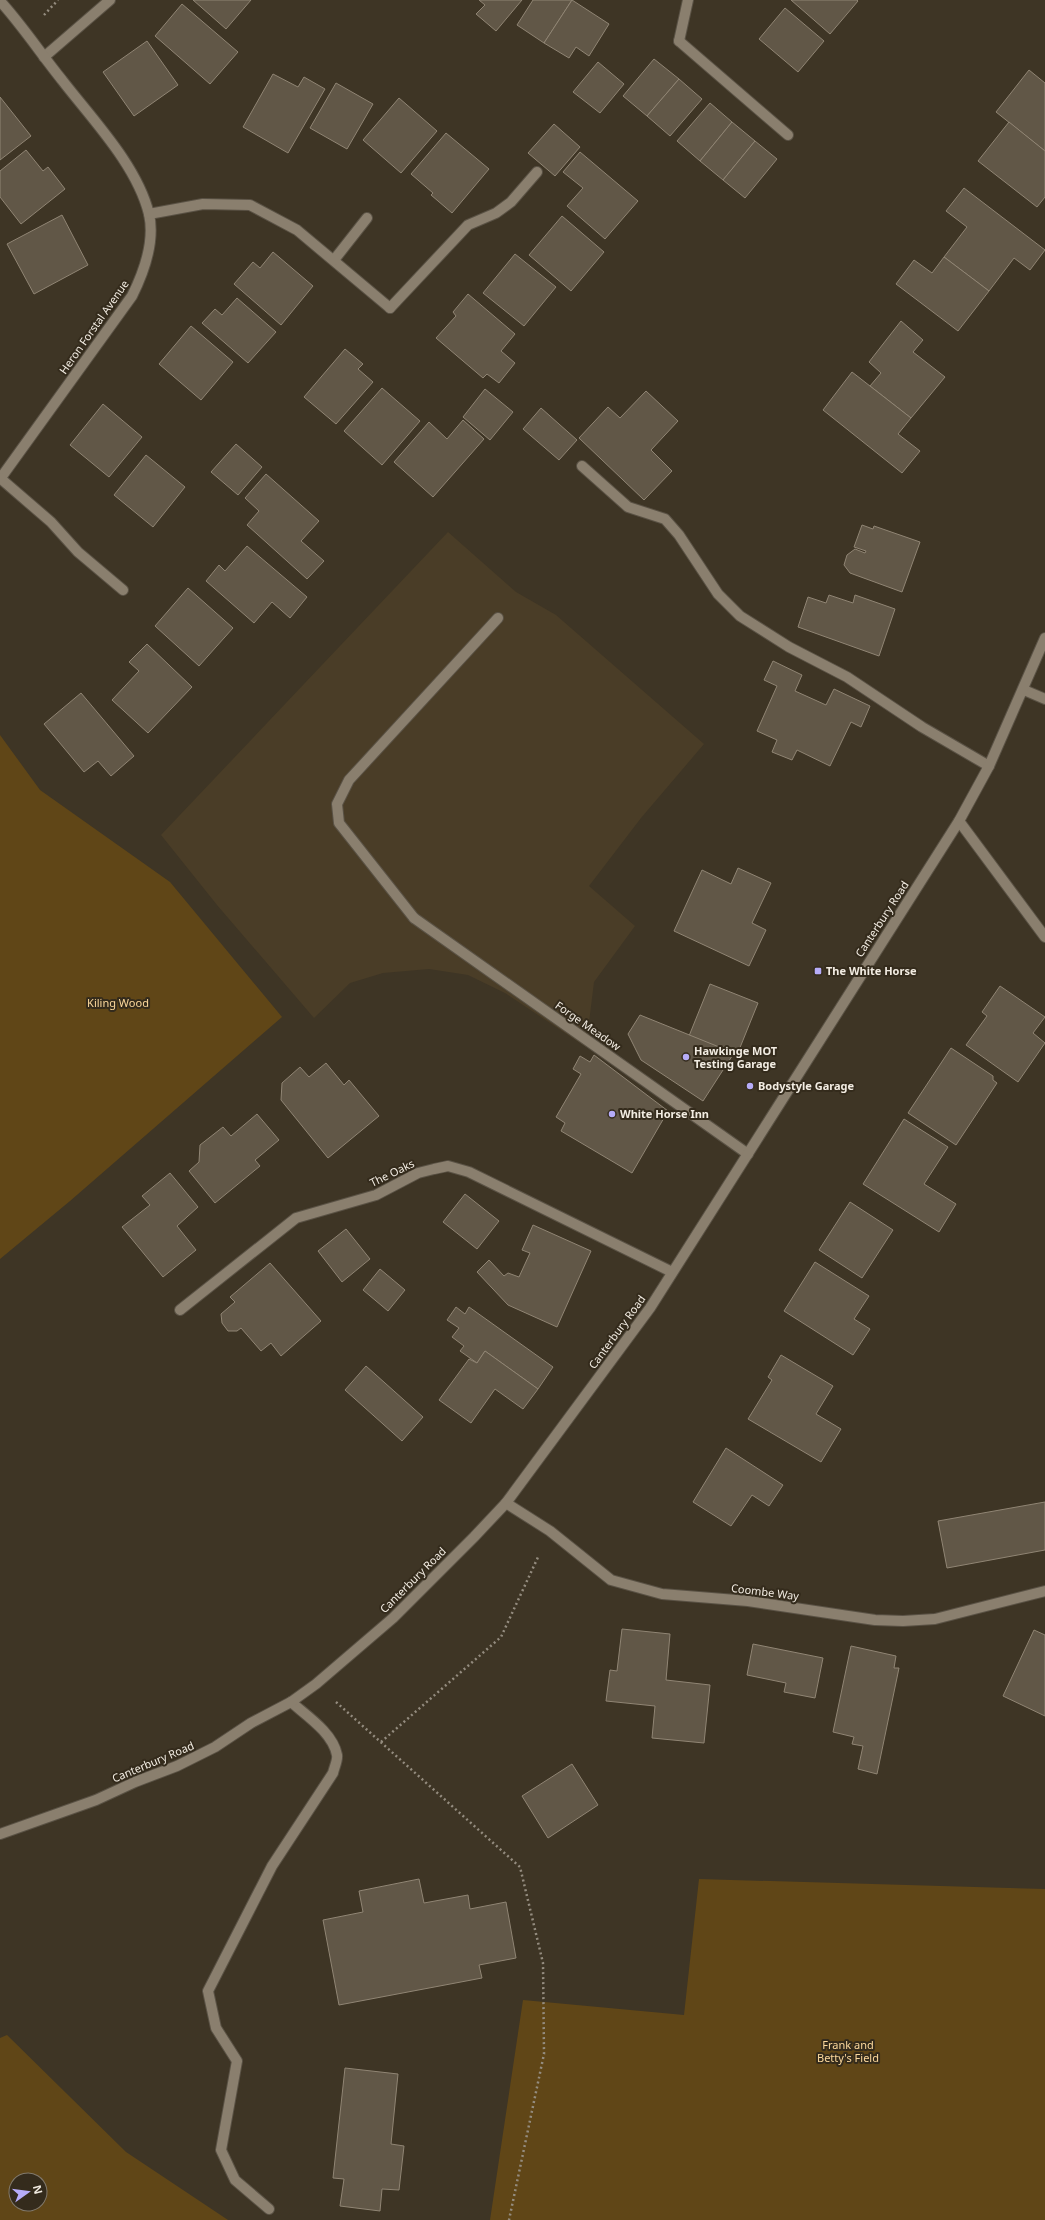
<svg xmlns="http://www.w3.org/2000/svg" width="1045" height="2220" font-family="'Noto Sans',sans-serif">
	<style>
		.built { fill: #4a3d27 }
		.green { fill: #604617; fill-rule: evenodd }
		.building { fill: #615747; stroke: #908574 }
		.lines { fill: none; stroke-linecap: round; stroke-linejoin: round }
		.service-casing { stroke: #5a5245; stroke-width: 12 }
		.minor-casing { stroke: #5a5245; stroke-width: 12 }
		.tertiary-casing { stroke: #5a5245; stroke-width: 12 }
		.path { stroke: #948c7f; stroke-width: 2.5; stroke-dasharray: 2 3; stroke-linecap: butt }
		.service { stroke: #8a7f6e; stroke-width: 10 }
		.minor { stroke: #8a7f6e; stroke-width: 10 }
		.tertiary { stroke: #8a7f6e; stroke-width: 10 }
		.poi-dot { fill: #b6acf8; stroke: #342b1c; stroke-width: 1.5 }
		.labels { text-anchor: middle; stroke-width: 4; stroke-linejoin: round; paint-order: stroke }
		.street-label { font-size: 11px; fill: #f2ece2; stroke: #342b1c }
		.poi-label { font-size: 11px; font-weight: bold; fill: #f2ece2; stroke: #342b1c; text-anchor: start }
		.park-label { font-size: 11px; fill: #fcd89c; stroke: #342b1c }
	</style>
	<rect width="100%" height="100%" fill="#3e3525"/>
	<polygon class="built" points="448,532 516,592 556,615 704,744 641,818 589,886 635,926 594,982 586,1047 505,993 468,975 429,969 383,973 350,983 314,1018 217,905 161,835"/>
	<g class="green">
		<polygon points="0,735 40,790 170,882 282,1017 70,1201 0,1259"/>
		<polygon points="699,1879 1045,1889 1045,2220 490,2220 523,2000 684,2015"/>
		<path d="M 7,2035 L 126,2152 L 228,2220 L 0,2220 L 0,2038 ZM 16,2180 L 40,2180 L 40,2204 L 16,2204 Z"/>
	</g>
	<g class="building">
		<polygon points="193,0 251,0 226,29"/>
		<polygon points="479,0 522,0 496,31 476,14 485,5"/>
		<polygon points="533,0 572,0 544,43 517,25"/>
		<polygon points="572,0 609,24 589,56 576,47 569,58 544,43"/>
		<polygon points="791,0 857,0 858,1 830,34"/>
		<polygon points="182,4 238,52 210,84 155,36"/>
		<polygon points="785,8 824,41 798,72 759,39"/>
		<polygon points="147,41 178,85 134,116 103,72"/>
		<polygon points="654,59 679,79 647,116 623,96"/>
		<polygon points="598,62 624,84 600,113 573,92"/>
		<polygon points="1029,70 1045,83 1045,151 996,112"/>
		<polygon points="273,74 298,87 304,77 325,89 288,153 243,127"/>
		<polygon points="679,79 702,99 670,136 647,116"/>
		<polygon points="336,83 373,104 347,149 310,128"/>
		<polygon points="0,97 31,136 0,160"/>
		<polygon points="399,98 437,131 401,173 363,140"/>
		<polygon points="710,103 732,122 700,161 677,141"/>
		<polygon points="732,122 755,141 723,180 700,161"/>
		<polygon points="1009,122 1045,151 1045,197 1037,207 978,161"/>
		<polygon points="554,124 580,147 555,176 528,153"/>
		<polygon points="446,133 489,169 452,213 431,195 433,193 411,174"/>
		<polygon points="755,141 777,159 745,198 723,180"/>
		<polygon points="26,150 43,171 48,167 65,189 21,224 0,197 0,171"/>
		<polygon points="580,152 638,201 605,239 567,206 583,188 563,172"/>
		<polygon points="964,188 1045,250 1030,270 1014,258 989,291 944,257 967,227 946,211"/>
		<polygon points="62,215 88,265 34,294 7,244"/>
		<polygon points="562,216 604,252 571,291 529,255"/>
		<polygon points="273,252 313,286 281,325 234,284 253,262 260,268"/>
		<polygon points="515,254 556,287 524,326 483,293"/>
		<polygon points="944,257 989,291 958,331 896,284 914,260 932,273"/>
		<polygon points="468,294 515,334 501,351 515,363 499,383 487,374 483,378 436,338 456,316 453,312"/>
		<polygon points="237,298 276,332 248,363 202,323 215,309 222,315"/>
		<polygon points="901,321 923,340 913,352 945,377 911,418 870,386 881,373 869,362"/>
		<polygon points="191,326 233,362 201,400 159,364"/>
		<polygon points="345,349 363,364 358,369 373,382 336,424 304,397"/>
		<polygon points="852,372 911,418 898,434 920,451 902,473 823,410"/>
		<polygon points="382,388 420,421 382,465 344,431"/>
		<polygon points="485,389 513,412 490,440 463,417"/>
		<polygon points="646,391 678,421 651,450 672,471 644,500 579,438 608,407 620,418"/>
		<polygon points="103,404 142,437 109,477 70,445"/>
		<polygon points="541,408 577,440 559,460 523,429"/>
		<polygon points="463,420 484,439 433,497 394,462 429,422 447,439"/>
		<polygon points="236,444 262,467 238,495 211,472"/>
		<polygon points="146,455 185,487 153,527 114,495"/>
		<polygon points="266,474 319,521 301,541 324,561 307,579 247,525 259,511 245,498"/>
		<polygon points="862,525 873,529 874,526 920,542 902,592 850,573 844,565 847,555 855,549 865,553 866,551 854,547"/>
		<polygon points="247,546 307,597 290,618 272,602 254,623 206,581 219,565 225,571"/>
		<polygon points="188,588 233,628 199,666 155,626"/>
		<polygon points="829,595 853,603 855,595 895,609 879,656 798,627 808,597 826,603"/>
		<polygon points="147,644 192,687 148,733 112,700 139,671 129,662"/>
		<polygon points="773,661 802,675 795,691 826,705 834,689 870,706 861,727 851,722 830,766 797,750 792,760 772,752 777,740 757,731 777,686 764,680"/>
		<polygon points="81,693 134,756 111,776 98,761 84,772 44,724"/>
		<polygon points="738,868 771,883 752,923 766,930 749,966 674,931 702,870 731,884"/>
		<polygon points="710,984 758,1003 737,1055 689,1036"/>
		<polygon points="1000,986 1045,1017 1033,1033 1045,1043 1018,1082 966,1045 987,1016 982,1012"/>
		<polygon points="640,1015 734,1053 703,1101 641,1060 628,1034"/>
		<polygon points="951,1048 993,1076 993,1080 997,1083 956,1145 908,1113"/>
		<polygon points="594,1055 668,1111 632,1173 561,1131 565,1123 556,1117 581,1074 573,1069 580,1056 590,1062"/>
		<polygon points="326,1063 344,1085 349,1080 379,1116 328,1158 281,1100 282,1083 300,1067 309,1077"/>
		<polygon points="257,1114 279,1140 255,1160 260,1166 215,1203 189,1171 199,1162 200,1145 223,1127 231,1136"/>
		<polygon points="904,1119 948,1147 924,1184 956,1204 939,1232 863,1184"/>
		<polygon points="170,1173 198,1207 177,1226 196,1250 163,1277 122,1227 150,1205 142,1196"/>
		<polygon points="465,1194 499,1221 477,1249 443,1222"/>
		<polygon points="850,1202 893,1230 862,1278 819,1250"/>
		<polygon points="533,1225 591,1251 557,1327 508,1305 477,1272 489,1260 504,1276 508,1273 519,1277 530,1253 522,1250"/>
		<polygon points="346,1229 370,1259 342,1282 318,1251"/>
		<polygon points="815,1262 869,1296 854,1319 870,1329 853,1355 784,1311"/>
		<polygon points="270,1263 321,1321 281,1356 271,1343 261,1351 241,1328 237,1331 228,1331 222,1323 221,1314 235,1302 230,1297"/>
		<polygon points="380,1269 405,1290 388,1311 363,1290"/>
		<polygon points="456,1307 465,1314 469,1307 553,1367 538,1389 485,1351 477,1363 460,1351 464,1346 452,1337 459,1328 447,1320"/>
		<polygon points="485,1351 538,1389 523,1409 495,1389 471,1423 439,1400 469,1359 477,1363"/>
		<polygon points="781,1355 833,1386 816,1414 841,1429 821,1462 748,1419 772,1380 768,1377"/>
		<polygon points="366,1366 423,1417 402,1441 345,1390"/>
		<polygon points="726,1448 783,1485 769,1506 752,1495 731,1526 693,1502"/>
		<polygon points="1045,1502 1045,1550 947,1568 938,1521"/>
		<polygon points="622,1629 670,1634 666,1680 710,1685 704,1743 652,1738 655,1706 606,1701 610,1670 617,1671"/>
		<polygon points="1034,1630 1045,1635 1045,1716 1003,1696"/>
		<polygon points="753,1644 823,1658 815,1698 784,1692 786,1683 747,1675"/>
		<polygon points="851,1646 896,1656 894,1668 899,1668 877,1774 858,1769 863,1746 852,1744 854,1737 833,1732"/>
		<polygon points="572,1764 598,1805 548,1838 522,1796"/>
		<polygon points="419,1879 424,1903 468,1895 470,1909 506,1902 516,1958 479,1965 482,1978 339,2005 323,1920 363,1912 359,1891"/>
		<polygon points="345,2068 398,2074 391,2144 404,2146 399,2190 382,2189 380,2211 340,2206 344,2179 333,2178"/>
	</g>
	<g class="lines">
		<defs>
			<g id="service">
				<polyline points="679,41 788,135"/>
				<polyline points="44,57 110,0"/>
				<polyline points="390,308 468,225 496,213 511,202 537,172"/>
				<polyline points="582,466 628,507 665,519 679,535 718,594 740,616 789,647 847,677 922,727 989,766"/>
				<polyline points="1024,690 1045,699"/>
				<polyline points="414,918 339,823 337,804 349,780 498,618"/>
				<path d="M 269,2209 L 235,2180 L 221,2150 L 237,2061 L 216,2028 L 208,1991 L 272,1866 L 333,1773 C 334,1768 338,1760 337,1755 C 333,1733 307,1716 291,1702"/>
			</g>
			<g id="minor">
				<path d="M 0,1 C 22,25 41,54 62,80 C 92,119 137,165 149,214 C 155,241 144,272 132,296 L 0,479"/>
				<polyline points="679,41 688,0"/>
				<polyline points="149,214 203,204 250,205 297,230 390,308"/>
				<polyline points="334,260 367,218"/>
				<polyline points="0,478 51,522 78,552 123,590"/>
				<polyline points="959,821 1045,937"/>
				<polyline points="414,918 748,1154"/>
				<polyline points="180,1310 296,1218 376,1195 418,1173 434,1169 448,1166 469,1172 672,1272"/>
				<polyline points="506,1503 550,1531 611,1580 662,1594 748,1601 875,1620 903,1621 935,1619 1045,1591"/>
			</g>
			<polyline id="tertiary" points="0,1834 96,1800 135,1782 177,1766 215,1747 251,1723 291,1702 316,1684 393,1618 474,1537 506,1503 650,1308 959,821 989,766 1045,638"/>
		</defs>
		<use href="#service" class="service-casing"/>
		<use href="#minor" class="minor-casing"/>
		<use href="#tertiary" class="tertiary-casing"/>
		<g class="path">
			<polyline points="44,15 58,0"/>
			<polyline points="336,1702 520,1867 543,1963 544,2054 509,2220"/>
			<polyline points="381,1742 501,1637 539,1555"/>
		</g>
		<use href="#service" class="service"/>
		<use href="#minor" class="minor"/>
		<use href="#tertiary" class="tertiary"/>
	</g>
	<g class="poi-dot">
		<rect x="814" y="967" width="8" height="8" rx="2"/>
		<circle cx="686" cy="1057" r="4"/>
		<circle cx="750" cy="1086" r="4"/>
		<circle cx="612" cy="1114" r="4"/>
	</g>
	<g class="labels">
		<g class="street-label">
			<text transform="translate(94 327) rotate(-55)" y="4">Heron Forstal Avenue</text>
			<text transform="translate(882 919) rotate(-57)" y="4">Canterbury Road</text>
			<text transform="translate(588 1026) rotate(35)" y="4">Forge Meadow</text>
			<text transform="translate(392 1173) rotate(-26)" y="4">The Oaks</text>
			<text transform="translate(617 1332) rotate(-54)" y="4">Canterbury Road</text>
			<text transform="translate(413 1580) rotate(-45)" y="4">Canterbury Road</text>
			<text transform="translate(765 1592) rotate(7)" y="4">Coombe Way</text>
			<text transform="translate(153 1762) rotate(-23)" y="4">Canterbury Road</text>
		</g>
		<g class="poi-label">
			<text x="826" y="975">The White Horse</text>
			<text x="694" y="1055">Hawkinge MOT<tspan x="694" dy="13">Testing Garage</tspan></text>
			<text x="758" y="1090">Bodystyle Garage</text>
			<text x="620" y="1118">White Horse Inn</text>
		</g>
		<g class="park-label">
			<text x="118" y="1007">Kiling Wood</text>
			<text x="848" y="2049">Frank and<tspan x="848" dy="13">Betty's Field</tspan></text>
		</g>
	</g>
	<g transform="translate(28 2192) rotate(76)"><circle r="19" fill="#342b1c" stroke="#80786b"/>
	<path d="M0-3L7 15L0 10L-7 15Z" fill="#b6acf8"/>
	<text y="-6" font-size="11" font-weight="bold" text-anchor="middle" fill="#f2ece2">N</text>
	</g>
</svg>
